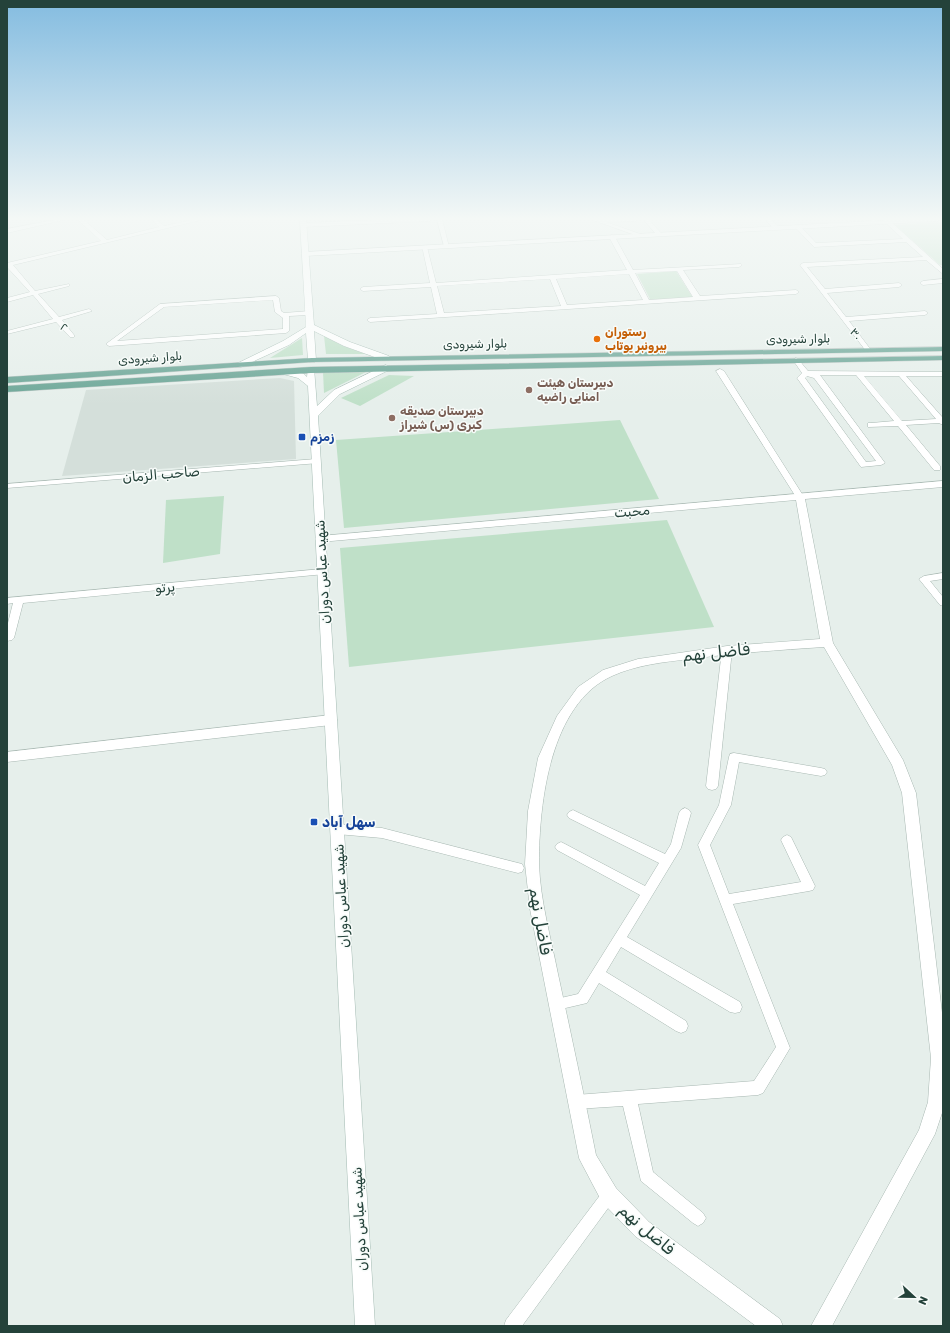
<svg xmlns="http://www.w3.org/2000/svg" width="950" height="1333" font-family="Rubik,'Noto Sans Arabic',sans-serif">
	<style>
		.built { fill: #d4dfda }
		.green { fill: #bfe0c8 }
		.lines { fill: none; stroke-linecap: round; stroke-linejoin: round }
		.minor-casing { stroke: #a8b8b2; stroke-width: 1 }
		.tertiary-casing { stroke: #a8b8b2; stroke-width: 1 }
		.secondary-casing { stroke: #a4bbb3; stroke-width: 1 }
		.primary-casing { stroke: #c2cac8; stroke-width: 1 }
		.minor { fill: #fff; fill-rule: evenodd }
		.tertiary { fill: #fff; fill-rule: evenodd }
		.secondary { fill: #fff; fill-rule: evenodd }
		.primary { fill: #6aa596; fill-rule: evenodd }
		.food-dot { fill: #e8710a; stroke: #f7fbf9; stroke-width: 1.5 }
		.education-dot { fill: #8d6e63; stroke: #f7fbf9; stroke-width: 1.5 }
		.transit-dot { fill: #1a4fb4; stroke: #f7fbf9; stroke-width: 1.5 }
		.labels { text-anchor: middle; stroke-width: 3; stroke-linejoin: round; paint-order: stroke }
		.far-street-label { font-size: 12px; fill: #24423a; stroke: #f7fbf9 }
		.far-food-label { font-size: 12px; font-weight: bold; fill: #c56008; stroke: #f7fbf9; text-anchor: start }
		.far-education-label { font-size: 12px; font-weight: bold; fill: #785e54; stroke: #f7fbf9; text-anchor: start }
		.far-transit-label { font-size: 12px; font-weight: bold; fill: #164399; stroke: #f7fbf9; text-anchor: start }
		.street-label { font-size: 14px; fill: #24423a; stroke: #f7fbf9 }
		.transit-label { font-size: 14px; font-weight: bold; fill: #164399; stroke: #f7fbf9; text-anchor: start }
		.near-street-label { font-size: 17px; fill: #24423a; stroke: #f7fbf9 }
	</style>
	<rect width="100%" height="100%" fill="#e6efeb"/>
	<polygon class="built" points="280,378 294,381 296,459 62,476 86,390"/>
	<g class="green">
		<polygon points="943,222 943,265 940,265 895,225"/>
		<polygon points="676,271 693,298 651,301 637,274"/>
		<polygon points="324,336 343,346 365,354 326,354"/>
		<polygon points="302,338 303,355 270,358"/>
		<polygon points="323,372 366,372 324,393"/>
		<polygon points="389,375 414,376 360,406 341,398"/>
		<polygon points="620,420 659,499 344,528 336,440"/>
		<polygon points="224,496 220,554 163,563 166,500"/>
		<polygon points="667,520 714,627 349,667 340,548"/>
	</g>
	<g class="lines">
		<defs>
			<g id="minor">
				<polygon points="59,219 68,219 7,233 7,229"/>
				<polygon points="77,219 83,219 107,240 159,227 151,219 156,219 164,226 197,219 205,219 13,265 35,291 69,284 69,286 38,294 59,317 89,309 92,311 62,320 74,335 74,337 70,337 56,322 7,334 7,331 53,319 33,295 7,302 7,298 30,292 7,267 7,263 101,241"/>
				<polygon points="403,219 433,219 430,221 303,227 300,225 303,223"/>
				<polygon points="437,219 442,219 449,247 444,246"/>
				<polygon points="590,219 638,219 636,221 606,222 643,235 638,236"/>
				<polygon points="643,219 648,219 661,233 661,235 657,235"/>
				<polygon points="765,219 771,219 778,227 778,229 774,229"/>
				<polygon points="870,219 876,219 880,222 875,223"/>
				<polygon points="885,220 889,220 943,269 943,274 926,260 807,267 825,289 899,283 902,285 899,287 827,293 846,317 925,311 928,313 925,315 849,321 871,350 868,352 866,351 800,265 803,263 923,257 906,242 814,247 794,226 799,225 816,243 903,239 885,222"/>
				<path d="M 612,235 L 615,237 L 633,270 L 741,264 L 742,265 L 739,267 L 683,270 L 700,296 L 796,290 L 799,292 L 796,294 L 370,322 L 367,320 L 370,318 L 437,314 L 431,287 L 363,291 L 360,289 L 363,287 L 430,283 L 422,246 L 427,247 L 436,283 L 627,270 L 609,237 ZM 677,271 L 693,297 L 649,300 L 635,273 ZM 629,274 L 643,300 L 567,305 L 556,279 ZM 550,279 L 561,306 L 444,313 L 437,286 Z"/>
				<polygon points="943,279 943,283 923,285 920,283 923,281"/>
				<path d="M 276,296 L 279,298 L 281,311 L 284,313 L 309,311 L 312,313 L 309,315 L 289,316 L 289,331 L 286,333 L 109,346 L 106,344 L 160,304 ZM 273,300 L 275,312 L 283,318 L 283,329 L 117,341 L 164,307 Z"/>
				<path d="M 796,358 L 798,359 L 808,371 L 943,372 L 943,376 L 906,376 L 943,418 L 943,425 L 939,423 L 906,425 L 940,466 L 940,470 L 934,470 L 898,426 L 868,427 L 868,423 L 871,423 L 894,421 L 856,375 L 820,375 L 885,463 L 881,465 L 861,467 L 797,378 L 802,373 L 793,360 ZM 807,376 L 814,378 L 876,461 L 866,462 L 805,378 ZM 864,376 L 899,376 L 936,419 L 902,421 Z"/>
				<polygon points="720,369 724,371 804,497 803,499 797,499 796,497 716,371"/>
				<polygon points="316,459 319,459 319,463 7,488 7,484"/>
				<polygon points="322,569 325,570 327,572 325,574 23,603 14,638 12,640 7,641 7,627 13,603 7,604 7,598"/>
				<polygon points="943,573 943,579 930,581 943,597 943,606 940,605 919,579 924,576"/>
				<polygon points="727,647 732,650 718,786 716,789 712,790 708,789 706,786 722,650"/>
				<polygon points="734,753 821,768 825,769 827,772 825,775 821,776 739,762 731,805 710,845 729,894 801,882 781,840 783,837 787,835 791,837 815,886 813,890 809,891 733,904 790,1048 763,1093 758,1095 638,1104 653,1172 703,1213 706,1218 703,1223 698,1226 693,1223 641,1181 623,1106 576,1109 571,1107 569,1102 571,1097 576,1095 754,1081 776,1047 698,845 719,805 729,757 730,754"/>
				<polygon points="685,808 689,810 691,813 681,848 627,937 740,1002 742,1007 740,1012 735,1013 730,1012 621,947 606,972 686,1021 688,1026 686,1031 681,1033 676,1031 599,983 587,1003 557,1010 552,1008 550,1004 552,1000 578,994 640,895 557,850 555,847 557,844 561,842 565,844 645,886 659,863 569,818 567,815 569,812 573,810 577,812 665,854 671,844 679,813 681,810"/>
				<polygon points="337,824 382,828 518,863 522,864 524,868 522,872 518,873 382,838 337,834 333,832 331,829 333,826"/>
				<polygon points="609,1187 614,1190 617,1195 614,1200 522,1326 504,1326 506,1320 604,1190"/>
			</g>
			<g id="tertiary">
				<polygon points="909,219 941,219 938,221 305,256 301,254 305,252"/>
				<path d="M 943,481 L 943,487 L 805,499 L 833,643 L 903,760 L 916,793 L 943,1021 L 943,1110 L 935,1134 L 832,1326 L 811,1326 L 919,1130 L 928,1102 L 931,1058 L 902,793 L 892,765 L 824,647 C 779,650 734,653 690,659 C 664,662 636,665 612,676 C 550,704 539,803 539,863 C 540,900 551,938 558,974 C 571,1034 584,1095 596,1155 L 616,1188 L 649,1222 L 780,1319 L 783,1326 L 756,1326 L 635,1236 L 602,1202 L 582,1164 L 579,1158 L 530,909 L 525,864 L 528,811 L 538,758 L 557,716 L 578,687 L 603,670 L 638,659 L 727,646 L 820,639 L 796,500 L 320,542 L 315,539 L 320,536 Z"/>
				<polygon points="331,715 335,717 337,720 335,723 331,725 7,762 7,752"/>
			</g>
			<g id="secondary">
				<polygon points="300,219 306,219 314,325 350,342 389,356 390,358 389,360 383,360 344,346 314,331 316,360 315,362 309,362 308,360 306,333 289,345 241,367 235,367 234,365 283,341 306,327"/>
				<polygon points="386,365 390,368 389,370 340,394 318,416 375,1326 355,1326 308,386 298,378 283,374 282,372 286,369 304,374 307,377 308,368 314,368 317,406 334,390"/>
			</g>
			<g id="primary">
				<polygon points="943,347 943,351 312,362 7,383 7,377 312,358"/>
				<polygon points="943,356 943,360 311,373 7,392 7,386 311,367"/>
			</g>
		</defs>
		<use href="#minor" class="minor-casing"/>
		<use href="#tertiary" class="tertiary-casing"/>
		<use href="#secondary" class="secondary-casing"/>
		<use href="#primary" class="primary-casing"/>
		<use href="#minor" class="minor"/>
		<use href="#tertiary" class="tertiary"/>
		<use href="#secondary" class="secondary"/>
		<use href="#primary" class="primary"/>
	</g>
	<linearGradient id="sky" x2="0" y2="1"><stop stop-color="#84bce0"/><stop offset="0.54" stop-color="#f4f8f6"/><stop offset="1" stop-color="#f4f8f6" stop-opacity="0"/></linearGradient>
	<rect width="950" height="405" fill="url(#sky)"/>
	<circle class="food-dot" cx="597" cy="339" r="4"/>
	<g class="education-dot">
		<circle cx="529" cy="390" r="4"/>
		<circle cx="392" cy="418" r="4"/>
	</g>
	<g class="transit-dot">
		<rect x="298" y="433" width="8" height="8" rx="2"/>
		<rect x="310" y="818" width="8" height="8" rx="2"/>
	</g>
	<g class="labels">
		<g class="far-street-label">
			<text transform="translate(64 327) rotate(48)" y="4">۲</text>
			<text transform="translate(856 334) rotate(53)" y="4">۳۰</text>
			<text transform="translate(798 339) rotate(-1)" y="4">بلوار شیرودی</text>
			<text transform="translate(475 344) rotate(-1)" y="4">بلوار شیرودی</text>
			<text transform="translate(150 358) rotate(-4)" y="4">بلوار شیرودی</text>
		</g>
		<g class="far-food-label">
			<text x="605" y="336">رستوران<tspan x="605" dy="14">بیرونبر یوتاب</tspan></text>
		</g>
		<g class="far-education-label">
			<text x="537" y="387">دبیرستان هیئت<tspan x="537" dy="14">امنایی راضیه</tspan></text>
			<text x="400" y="415">دبیرستان صدیقه<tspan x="400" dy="14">کبری (س) شیراز</tspan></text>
		</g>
		<g class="far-transit-label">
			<text x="310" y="441">زمزم</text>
		</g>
		<g class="street-label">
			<text transform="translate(161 474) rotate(-5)" y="5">صاحب الزمان</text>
			<text transform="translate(632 511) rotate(-5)" y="5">محبت</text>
			<text transform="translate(322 572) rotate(-93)" y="5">شهید عباس دوران</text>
			<text transform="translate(165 587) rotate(-5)" y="5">پرتو</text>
			<text transform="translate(341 896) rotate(-93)" y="5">شهید عباس دوران</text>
			<text transform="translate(359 1219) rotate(-93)" y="5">شهید عباس دوران</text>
		</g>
		<g class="transit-label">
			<text x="322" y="827">سهل آباد</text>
		</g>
		<g class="near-street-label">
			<text transform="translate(716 652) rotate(-6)" y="6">فاضل نهم</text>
			<text transform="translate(541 921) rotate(80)" y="6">فاضل نهم</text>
			<text transform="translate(647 1229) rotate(41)" y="6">فاضل نهم</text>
		</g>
	</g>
	<rect width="950" height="1333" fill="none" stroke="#24423a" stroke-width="16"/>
	<g transform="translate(914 1297) rotate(112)" stroke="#f7fbf9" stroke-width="3" paint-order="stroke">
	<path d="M0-3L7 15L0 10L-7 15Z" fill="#24423a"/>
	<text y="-6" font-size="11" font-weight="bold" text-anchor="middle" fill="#24423a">N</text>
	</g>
</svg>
